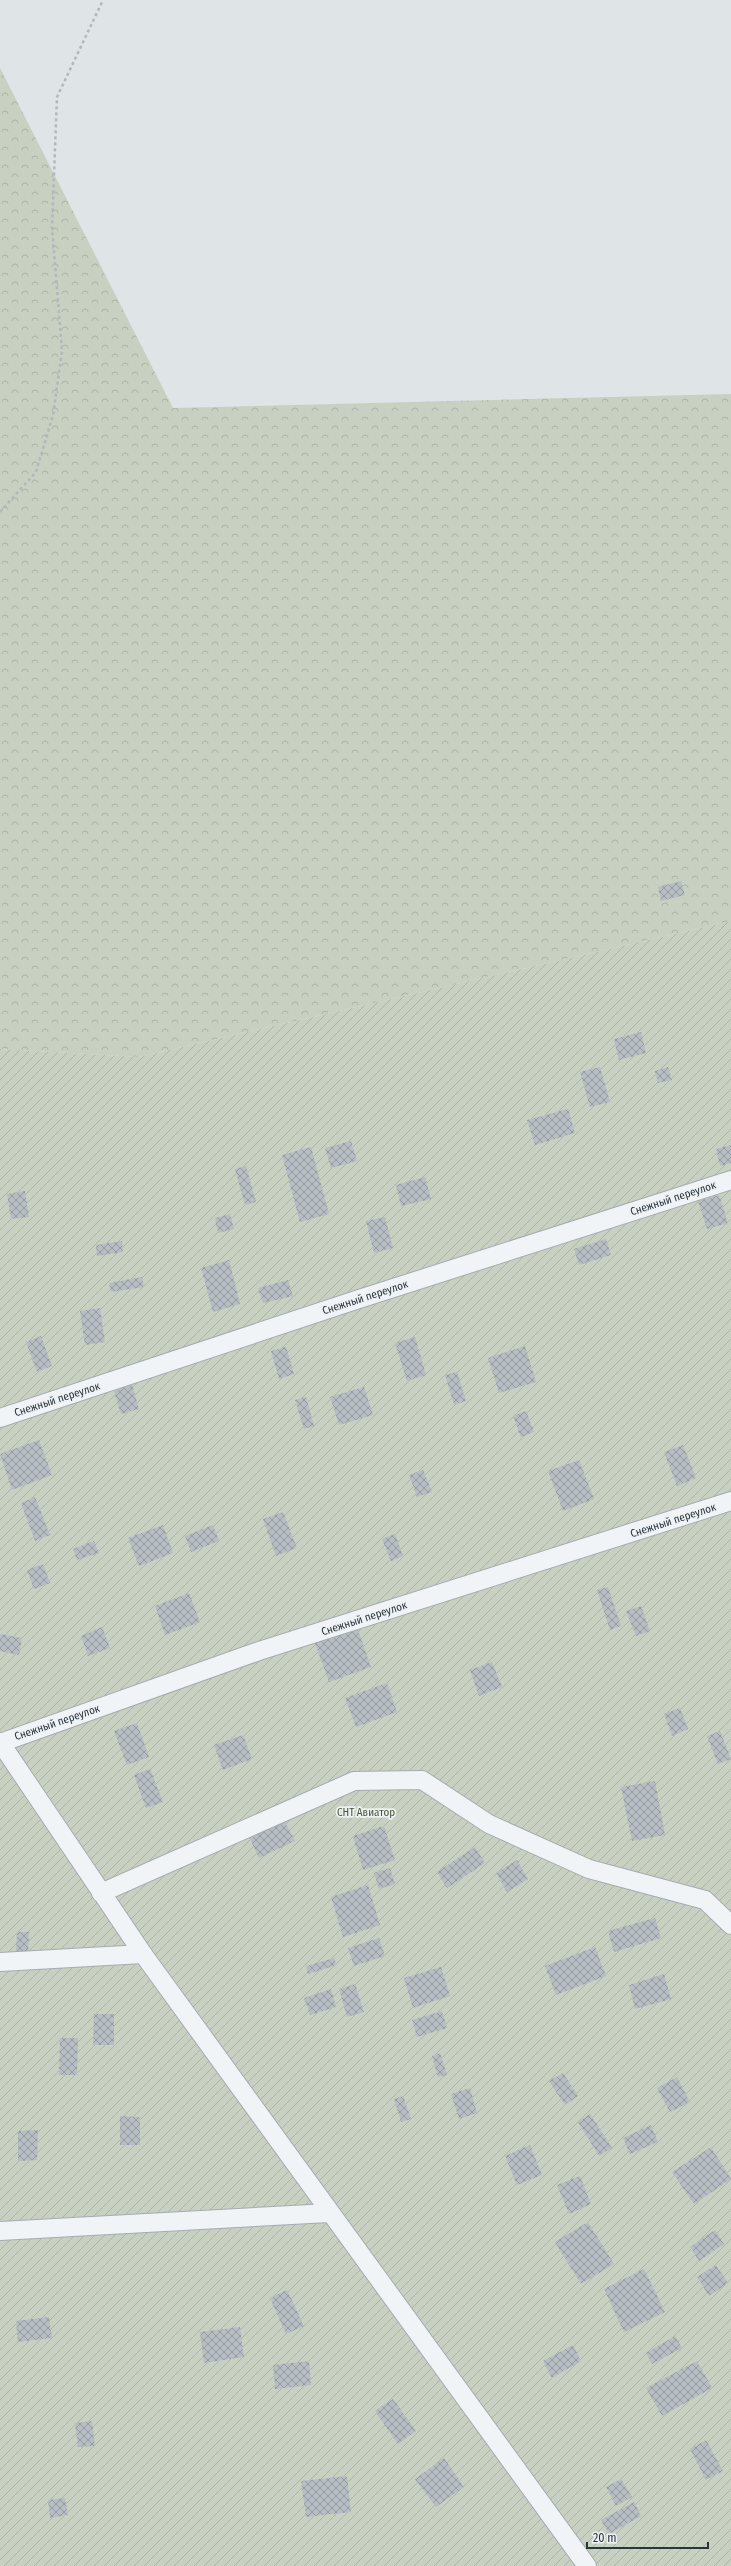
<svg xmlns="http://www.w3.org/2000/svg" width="731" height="2566" font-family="'Fira Sans Condensed',sans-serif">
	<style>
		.forest { fill: url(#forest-crowns) }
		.garden { fill: url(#garden-furrows) }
		.building { fill: url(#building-cross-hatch) }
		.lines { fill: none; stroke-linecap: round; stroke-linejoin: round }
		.service-casing { stroke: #a5acb1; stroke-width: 20 }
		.path { stroke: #b1b7bb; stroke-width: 2.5; stroke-dasharray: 3 3; stroke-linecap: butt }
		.service { stroke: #f1f4f6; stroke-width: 18 }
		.labels { text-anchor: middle; stroke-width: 3.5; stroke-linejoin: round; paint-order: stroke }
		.street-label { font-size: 11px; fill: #29353d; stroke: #eef2f5 }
		.park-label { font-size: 11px; fill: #455738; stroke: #eef2f5 }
	</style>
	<defs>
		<pattern id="forest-crowns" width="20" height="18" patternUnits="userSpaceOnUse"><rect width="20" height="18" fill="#c8d0c1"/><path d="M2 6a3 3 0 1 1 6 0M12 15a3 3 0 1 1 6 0" fill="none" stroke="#acb3a7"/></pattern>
		<pattern id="garden-furrows" width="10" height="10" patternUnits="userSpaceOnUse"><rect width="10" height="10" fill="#c8d0c1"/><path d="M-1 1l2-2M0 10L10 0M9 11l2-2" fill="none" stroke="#acb3a7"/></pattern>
		<pattern id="building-cross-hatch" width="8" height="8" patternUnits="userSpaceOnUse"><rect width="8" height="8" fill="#b7bec3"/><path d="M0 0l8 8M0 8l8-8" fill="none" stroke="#959ba0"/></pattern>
	</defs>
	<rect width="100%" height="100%" fill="#dfe4e7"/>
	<polygon class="forest" points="0,68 173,408 731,394 731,921 139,1057 0,1049"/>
	<polygon class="garden" points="731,921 731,2566 0,2566 0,1049 139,1057"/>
	<g class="building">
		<polygon points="681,881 685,895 661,901 658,887"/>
		<polygon points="641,1032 646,1053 619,1060 614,1039"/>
		<polygon points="600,1067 610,1102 590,1107 580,1072"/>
		<polygon points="668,1067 672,1080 658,1083 655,1071"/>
		<polygon points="568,1109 575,1133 535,1145 527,1120"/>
		<polygon points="351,1141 357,1161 331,1168 325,1148"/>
		<polygon points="731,1145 731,1163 720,1166 716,1149"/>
		<polygon points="311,1147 329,1214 300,1222 282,1155"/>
		<polygon points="246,1166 256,1202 245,1205 235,1169"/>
		<polygon points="425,1177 431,1199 401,1206 396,1185"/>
		<polygon points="25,1191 29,1217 11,1219 7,1194"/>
		<polygon points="719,1195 728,1223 707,1229 698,1201"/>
		<polygon points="230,1214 234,1229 218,1233 215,1218"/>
		<polygon points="385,1217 393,1248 374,1253 366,1221"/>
		<polygon points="606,1239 611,1255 579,1265 574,1249"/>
		<polygon points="122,1241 123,1252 97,1256 96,1245"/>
		<polygon points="229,1260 240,1304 213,1312 201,1268"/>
		<polygon points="142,1277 144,1287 111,1292 109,1283"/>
		<polygon points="288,1280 293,1296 263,1303 258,1288"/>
		<polygon points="100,1308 105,1342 85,1345 80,1311"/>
		<polygon points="41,1336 52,1366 37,1372 26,1342"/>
		<polygon points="415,1337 426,1375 407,1381 395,1343"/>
		<polygon points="525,1346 536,1382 499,1393 488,1358"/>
		<polygon points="286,1347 294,1374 279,1379 271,1351"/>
		<polygon points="457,1372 466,1401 454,1405 445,1375"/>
		<polygon points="132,1385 139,1409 121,1414 114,1391"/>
		<polygon points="364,1387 373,1415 339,1425 330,1397"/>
		<polygon points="306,1397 314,1426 304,1429 295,1400"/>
		<polygon points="526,1411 534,1432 521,1437 513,1416"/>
		<polygon points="39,1440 52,1475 12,1490 0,1454"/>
		<polygon points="683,1445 696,1478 677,1486 664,1452"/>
		<polygon points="579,1460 594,1499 563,1511 548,1471"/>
		<polygon points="423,1470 432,1492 417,1497 409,1475"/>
		<polygon points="35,1497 50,1535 35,1541 21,1503"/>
		<polygon points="283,1512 297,1548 276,1556 263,1519"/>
		<polygon points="163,1525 173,1553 139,1566 128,1538"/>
		<polygon points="213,1525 219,1541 191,1552 185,1536"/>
		<polygon points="395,1534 403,1556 391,1561 382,1539"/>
		<polygon points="94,1541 99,1553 77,1560 73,1549"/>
		<polygon points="43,1564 50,1583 34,1589 27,1570"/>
		<polygon points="608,1587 621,1626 610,1630 597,1590"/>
		<polygon points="189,1593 200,1622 165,1635 155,1606"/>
		<polygon points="641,1606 650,1631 636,1636 626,1611"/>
		<polygon points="102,1627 110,1648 88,1656 81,1636"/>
		<polygon points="357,1627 371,1667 329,1682 315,1643"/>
		<polygon points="0,1634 22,1638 19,1655 0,1651"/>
		<polygon points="492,1662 502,1687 479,1696 470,1670"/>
		<polygon points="387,1683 397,1712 356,1727 345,1698"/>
		<polygon points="680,1708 688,1729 672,1736 664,1714"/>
		<polygon points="137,1723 149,1757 127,1765 114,1731"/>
		<polygon points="720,1731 731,1759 718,1764 707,1736"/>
		<polygon points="243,1735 252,1759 223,1770 214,1745"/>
		<polygon points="150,1769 163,1802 146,1808 134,1775"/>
		<polygon points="655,1781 665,1835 632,1841 621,1787"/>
		<polygon points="284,1820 295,1841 259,1858 249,1837"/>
		<polygon points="384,1826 395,1860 363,1870 353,1836"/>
		<polygon points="475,1847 485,1863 447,1888 437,1872"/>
		<polygon points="517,1860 528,1879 507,1892 496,1873"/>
		<polygon points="390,1868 395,1884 379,1889 374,1873"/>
		<polygon points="368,1885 380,1925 343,1937 331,1897"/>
		<polygon points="655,1918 661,1938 614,1952 608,1931"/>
		<polygon points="17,1932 29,1932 28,1955 16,1954"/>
		<polygon points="379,1938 385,1956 354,1966 348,1948"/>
		<polygon points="595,1947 606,1976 556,1995 545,1966"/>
		<polygon points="334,1958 337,1965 308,1974 306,1966"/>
		<polygon points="441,1967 450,1996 413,2008 404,1978"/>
		<polygon points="664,1974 671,1999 635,2009 629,1985"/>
		<polygon points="355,1984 364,2012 347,2017 339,1989"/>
		<polygon points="331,1989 336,2007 310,2015 304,1998"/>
		<polygon points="442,2011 447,2028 417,2037 412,2020"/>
		<polygon points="94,2014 114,2014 114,2045 93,2045"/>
		<polygon points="60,2038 78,2038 77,2075 59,2075"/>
		<polygon points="440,2053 447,2075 438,2077 432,2056"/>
		<polygon points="563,2073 578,2096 565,2105 549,2081"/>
		<polygon points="677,2077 690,2102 670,2112 657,2088"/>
		<polygon points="470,2088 477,2113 459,2119 451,2094"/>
		<polygon points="403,2096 411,2119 401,2122 394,2099"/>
		<polygon points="590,2114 612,2148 599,2156 578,2122"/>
		<polygon points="120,2116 140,2117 140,2145 120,2145"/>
		<polygon points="651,2125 658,2142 630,2154 623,2138"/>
		<polygon points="38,2130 37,2160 18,2161 18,2131"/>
		<polygon points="530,2145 542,2175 517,2185 505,2156"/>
		<polygon points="711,2147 731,2179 694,2204 672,2172"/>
		<polygon points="580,2176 591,2204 569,2214 557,2185"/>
		<polygon points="588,2222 614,2264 581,2284 555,2242"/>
		<polygon points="715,2230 724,2244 699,2261 690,2247"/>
		<polygon points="716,2265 728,2283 709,2296 697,2277"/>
		<polygon points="644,2269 665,2312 624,2332 604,2289"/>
		<polygon points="287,2290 304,2326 286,2334 270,2298"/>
		<polygon points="49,2317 52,2338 18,2342 16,2321"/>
		<polygon points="240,2327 244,2357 204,2363 200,2332"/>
		<polygon points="675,2336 682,2348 652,2364 646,2353"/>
		<polygon points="573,2345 581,2361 552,2378 543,2361"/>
		<polygon points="309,2361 311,2385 275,2389 273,2365"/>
		<polygon points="697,2361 712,2388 662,2416 646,2388"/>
		<polygon points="393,2399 416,2431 398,2444 375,2411"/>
		<polygon points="92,2421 95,2446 78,2447 75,2423"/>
		<polygon points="706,2440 723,2471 706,2480 690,2449"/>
		<polygon points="444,2458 464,2487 436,2507 415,2479"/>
		<polygon points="347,2476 351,2512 306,2517 301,2481"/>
		<polygon points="621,2479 632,2497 616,2506 606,2487"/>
		<polygon points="65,2498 68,2515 50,2518 48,2500"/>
		<polygon points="634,2502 641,2516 609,2534 601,2520"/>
	</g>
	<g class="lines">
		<defs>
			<g id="service">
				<polyline points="0,1418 356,1300 731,1180"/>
				<polyline points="0,1742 143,1954 587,2566"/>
				<polyline points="0,1743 259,1651 731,1501"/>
				<polyline points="101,1893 354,1781 422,1780 489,1824 589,1869 705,1900 731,1925"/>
				<polyline points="0,1962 143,1954"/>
				<polyline points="0,2231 329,2213"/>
			</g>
		</defs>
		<use href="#service" class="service-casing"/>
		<polyline class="path" points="0,512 36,472 53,415 62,351 52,227 57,97 103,0"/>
		<use href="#service" class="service"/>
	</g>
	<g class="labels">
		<g class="street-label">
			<text transform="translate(673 1198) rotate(-18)" y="4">Снежный переулок</text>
			<text transform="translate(365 1297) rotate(-18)" y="4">Снежный переулок</text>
			<text transform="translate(57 1399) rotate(-18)" y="4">Снежный переулок</text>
			<text transform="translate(673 1520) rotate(-18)" y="4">Снежный переулок</text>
			<text transform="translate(364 1618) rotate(-18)" y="4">Снежный переулок</text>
			<text transform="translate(57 1722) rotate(-19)" y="4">Снежный переулок</text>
		</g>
		<g class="park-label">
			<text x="366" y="1816">СНТ Авиатор</text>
		</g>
	</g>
	<path d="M587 2542v6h121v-6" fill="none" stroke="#29353d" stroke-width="2"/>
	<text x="593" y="2542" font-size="12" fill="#29353d" stroke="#eef2f5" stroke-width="3" paint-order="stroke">20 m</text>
</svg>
